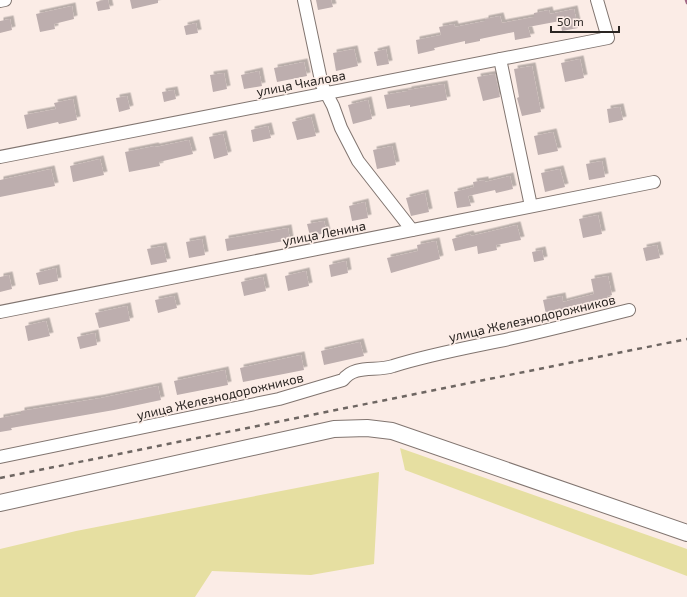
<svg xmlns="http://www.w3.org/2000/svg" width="687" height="597" font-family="'Exo 2',sans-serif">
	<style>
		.green { fill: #e6dfa1 }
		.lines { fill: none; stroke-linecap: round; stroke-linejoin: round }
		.stream { stroke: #a26885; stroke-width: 2.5 }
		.building { fill: #bdaeae; filter: url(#shadow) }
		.minor-casing { stroke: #817570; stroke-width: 14 }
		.major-casing { stroke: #817570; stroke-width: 18 }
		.minor { stroke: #fff; stroke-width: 12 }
		.major { stroke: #fff; stroke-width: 16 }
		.rail { stroke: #6e6662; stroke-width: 2.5; stroke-dasharray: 5 5; stroke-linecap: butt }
		.labels { text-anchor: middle; stroke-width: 3.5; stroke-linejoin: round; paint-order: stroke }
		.street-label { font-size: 13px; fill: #2a2522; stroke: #fbece6 }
	</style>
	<defs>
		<filter id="shadow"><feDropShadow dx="3.5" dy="-3.5" stdDeviation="0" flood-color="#0004"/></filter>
	</defs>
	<rect width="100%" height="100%" fill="#fbece6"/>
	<g class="green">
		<polygon points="400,448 687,549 687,576 405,470"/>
		<polygon points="379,472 374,564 311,575 212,571 195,597 0,597 0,549 76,531"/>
	</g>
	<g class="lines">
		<polyline class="stream" points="686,0 687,3"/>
	</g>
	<g class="building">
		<polygon points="104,0 108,0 110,9 98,11 96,2"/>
		<polygon points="130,0 158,0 158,3 132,9"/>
		<polygon points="316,0 331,0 333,7 318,10"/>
		<polygon points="72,6 74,19 54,24 55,29 40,32 36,14"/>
		<polygon points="574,9 578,28 562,31 560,21 528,27 531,37 515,40 514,32 480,39 480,41 465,44 465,41 434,48 435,50 418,54 416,40 441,35 439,27 454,24 455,27 485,21 485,19 500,16 502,23 534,17 534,13 549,10 550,14"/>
		<polygon points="10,19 12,30 0,33 0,21"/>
		<polygon points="196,23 198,33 186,35 184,26"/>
		<polygon points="354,49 358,66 336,71 333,53"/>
		<polygon points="386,49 389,64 377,66 374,52"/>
		<polygon points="580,59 584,78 565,82 561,63"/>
		<polygon points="304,62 307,76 277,82 274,68"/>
		<polygon points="532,66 541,112 522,116 517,98 519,97 514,69"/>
		<polygon points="259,71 262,86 244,89 241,75"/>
		<polygon points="224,73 227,89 213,92 210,75"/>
		<polygon points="495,74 500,97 483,101 477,77"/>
		<polygon points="444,84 447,100 410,107 410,105 387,109 384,95 408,91 408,90"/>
		<polygon points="174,90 176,99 164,102 162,92"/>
		<polygon points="127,96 130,109 119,112 116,98"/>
		<polygon points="73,99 77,120 59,124 58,122 27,129 24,115 56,109 54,103"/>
		<polygon points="368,100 372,119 353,124 348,105"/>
		<polygon points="620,107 623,120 609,123 607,109"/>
		<polygon points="311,117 316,136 297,140 292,122"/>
		<polygon points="268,126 271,138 253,142 251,130"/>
		<polygon points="553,132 558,151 538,155 534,136"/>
		<polygon points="223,134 228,155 214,159 209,137"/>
		<polygon points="189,140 193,154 159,162 160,166 129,172 125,152 155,146 156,147"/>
		<polygon points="392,146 396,165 377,169 373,150"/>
		<polygon points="100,159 104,175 73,182 70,166"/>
		<polygon points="602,161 605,177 589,180 586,164"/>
		<polygon points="51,169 55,186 0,197 0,180"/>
		<polygon points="560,169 565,187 545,192 541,173"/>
		<polygon points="510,176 513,189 496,193 495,190 468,196 471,206 457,208 454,192 474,187 473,182 485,180 485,182"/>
		<polygon points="425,193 429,212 411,216 406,198"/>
		<polygon points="365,202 368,218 352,221 349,206"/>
		<polygon points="598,215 602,234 583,238 579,219"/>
		<polygon points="324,221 327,233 310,236 307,224"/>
		<polygon points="517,225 521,240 496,245 497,250 478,254 477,246 455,251 452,239 470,234 471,236"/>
		<polygon points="288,228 290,240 227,251 225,239"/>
		<polygon points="202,239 205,255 189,258 186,242"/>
		<polygon points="436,241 440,259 391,273 387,258 418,251 417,245"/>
		<polygon points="657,245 660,258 646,261 643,248"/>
		<polygon points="163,246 167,262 151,265 147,249"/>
		<polygon points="542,250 544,260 534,262 532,252"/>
		<polygon points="346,261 348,273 331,277 329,265"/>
		<polygon points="56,268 58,281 39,285 36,273"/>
		<polygon points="306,271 309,286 288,291 285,276"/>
		<polygon points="9,275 12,289 0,292 0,277"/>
		<polygon points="608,276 612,295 607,296 608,304 547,319 543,300 562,296 563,302 594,294 591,279"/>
		<polygon points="263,277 266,291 244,296 241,282"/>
		<polygon points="174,296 177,308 158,313 155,300"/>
		<polygon points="127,306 130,321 99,328 95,313"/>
		<polygon points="46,321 50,336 28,341 25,326"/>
		<polygon points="95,333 97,345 80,349 77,337"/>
		<polygon points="360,342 364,356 324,365 321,351"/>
		<polygon points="301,355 304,370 243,382 240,368"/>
		<polygon points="225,370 228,385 177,395 174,381"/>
		<polygon points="158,386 161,400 114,410 11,428 12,430 0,432 0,418 21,414 21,411 101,398"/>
	</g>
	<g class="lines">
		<defs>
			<g id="minor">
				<polyline points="304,0 322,85 333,106 341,128 358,161 412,230"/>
				<polyline points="0,1 5,0"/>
				<polyline points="500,59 531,206"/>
				<polyline points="0,157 608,38 597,0"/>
				<polyline points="0,312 654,182"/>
				<path d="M 0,457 L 279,399 L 343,380 C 355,364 376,372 393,366 C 431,354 471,347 509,339 C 549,330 589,320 629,310"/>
			</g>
			<polyline id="major" points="0,503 334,429 367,428 392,431 687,533"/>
		</defs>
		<use href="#minor" class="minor-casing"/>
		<use href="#major" class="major-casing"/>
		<use href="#minor" class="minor"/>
		<use href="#major" class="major"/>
		<polyline class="rail" points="0,478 687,339"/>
	</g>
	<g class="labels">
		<g class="street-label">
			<text transform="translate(301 83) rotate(-11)" y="5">улица Чкалова</text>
			<text transform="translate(324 233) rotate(-11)" y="5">улица Ленина</text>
			<text transform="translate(532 318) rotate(-13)" y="5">улица Железнодорожников</text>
			<text transform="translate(220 396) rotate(-13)" y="5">улица Железнодорожников</text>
		</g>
	</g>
	<path d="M551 26v6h68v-6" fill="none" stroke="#2a2522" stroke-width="2"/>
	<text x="557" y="26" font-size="12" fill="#2a2522" stroke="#fbece6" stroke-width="3" paint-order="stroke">50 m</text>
</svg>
